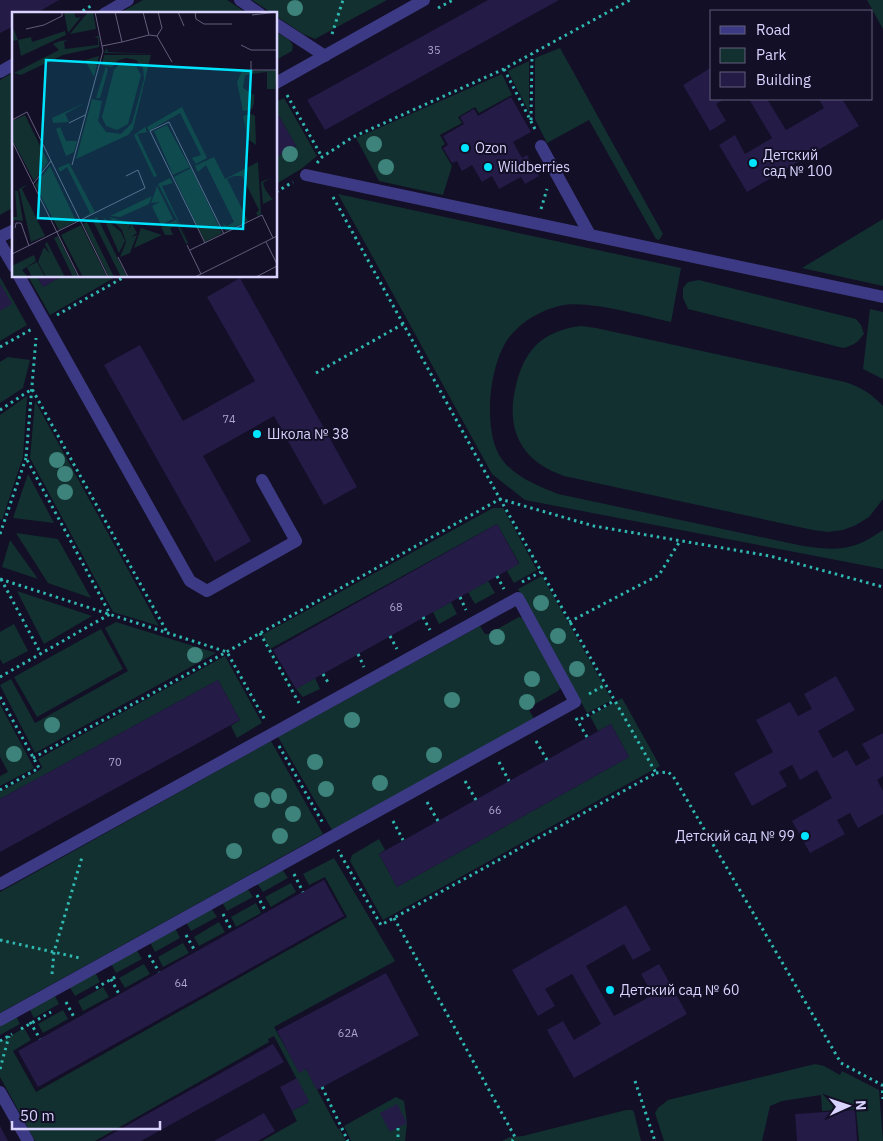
<svg xmlns="http://www.w3.org/2000/svg" width="883" height="1141" font-family="'IBM Plex Sans',sans-serif">
	<style>
		.green { fill: #12302f }
		.building { fill: #241b47 }
		.lines { fill: none; stroke-linecap: round; stroke-linejoin: round }
		.path { stroke: #2fb8b0; stroke-width: 3; stroke-dasharray: 2.5 4; stroke-linecap: butt }
		.minor { stroke: #3d3a85; stroke-width: 12 }
		.tree { fill: #3d827b }
		.poi-dot { fill: #00e5ff; stroke: #130f26; stroke-width: 2 }
		.labels { text-anchor: middle; stroke-width: 4; stroke-linejoin: round; paint-order: stroke }
		.number-label { font-size: 11px; fill: #aca6d1 }
		.poi-label { font-size: 14px; fill: #d9d4ff; stroke: #130f26; text-anchor: start }
		.inset-road { fill: none; stroke: #625e7d; stroke-width: 1 }
		.view { fill: #00e5ff; fill-opacity: 0.15; stroke: #00e5ff; stroke-width: 2.5 }
		.inset-edge { fill: none; stroke: #d9d4ff; stroke-width: 2.5 }
	</style>
	<rect width="100%" height="100%" fill="#130f26"/>
	<g class="green">
		<polygon points="143,0 227,0 248,14 118,14"/>
		<polygon points="252,0 387,0 315,39 303,34 276,16 276,14 273,14"/>
		<polygon points="867,0 883,0 883,29"/>
		<path d="M 276,32 C 284,37 296,41 292,51 L 276,60 Z"/>
		<polygon points="560,48 663,234 659,240 656,239 589,120 547,143 535,119 535,58"/>
		<polygon points="529,61 529,112 508,71"/>
		<polygon points="14,72 14,207 0,215 0,80"/>
		<polygon points="502,74 512,95 479,113 475,107 458,117 462,123 440,135 445,144 441,147 452,166 443,195 379,181 356,138"/>
		<polygon points="284,98 317,156 301,169 276,184 276,157 296,146 279,116 276,117 276,102"/>
		<path d="M 338,194 L 681,268 L 671,322 C 643,316 585,299 559,306 C 540,311 524,320 511,335 C 489,360 482,430 501,458 C 514,477 538,486 558,494 L 803,546 C 838,551 853,551 883,530 L 883,569 L 525,500 L 492,474 Z"/>
		<polygon points="883,219 883,286 802,268"/>
		<polygon points="28,276 37,276 43,287 62,276 117,276 50,315"/>
		<polygon points="0,277 27,325 0,341"/>
		<path d="M 699,280 L 856,319 L 861,325 L 864,334 C 858,342 853,346 843,348 L 688,309 L 683,298 L 683,288 L 688,282 Z"/>
		<polygon points="870,309 883,312 883,379 863,369"/>
		<path d="M 581,326 L 596,328 L 845,382 C 861,387 872,394 883,406 L 883,499 L 869,517 L 856,525 L 843,530 L 828,532 L 813,530 L 564,476 C 523,462 506,432 515,390 C 523,351 541,331 581,326 Z"/>
		<polygon points="8,357 30,360 23,388 0,403 0,362"/>
		<polygon points="27,396 23,457 2,520 0,519 0,415"/>
		<polygon points="35,401 159,626 113,612 30,458"/>
		<polygon points="28,474 54,523 13,518"/>
		<polygon points="493,508 503,508 537,570 514,583 507,571 519,563 497,524 270,649 262,635"/>
		<polygon points="16,533 58,539 91,598 48,583"/>
		<polygon points="10,540 38,579 2,567"/>
		<polygon points="542,576 612,700 587,713 518,589"/>
		<polygon points="488,581 495,593 475,604 468,592"/>
		<polygon points="17,591 92,616 44,644"/>
		<polygon points="451,602 457,614 439,624 433,612"/>
		<polygon points="519,617 522,618 560,684 560,688 558,691 528,708 534,719 332,830 278,737 480,626 485,634 488,634"/>
		<polygon points="116,622 216,653 35,753 0,685 11,679 35,723 128,671 105,628"/>
		<polygon points="14,624 28,651 3,664 0,659 0,632"/>
		<polygon points="101,629 123,669 37,717 14,677"/>
		<polygon points="225,656 262,723 237,738 231,726 240,720 218,680 0,799 0,792 40,770 42,767 38,759"/>
		<polygon points="315,678 320,689 303,697 296,689"/>
		<polygon points="622,698 660,766 383,920 350,861 352,855 379,839 385,850 379,854 397,887 629,757 611,724 598,731 590,716"/>
		<polygon points="0,704 34,768 0,786 0,776 8,772 0,757"/>
		<polygon points="271,741 323,834 0,1013 0,892"/>
		<polygon points="334,858 395,961 274,1027 299,1072 306,1069 338,1129 339,1128 346,1141 262,1141 297,1121 292,1111 309,1102 274,1036 268,1039 269,1042 95,1141 35,1141 0,1077 0,1042 24,1028 31,1040 13,1051 36,1092 347,917 325,877 309,885 303,874"/>
		<polygon points="282,869 288,878 263,892 257,883"/>
		<polygon points="291,883 296,892 271,907 265,897"/>
		<polygon points="247,888 253,897 227,911 222,902"/>
		<polygon points="256,903 261,913 236,927 231,917"/>
		<polygon points="211,908 217,917 191,931 186,922"/>
		<polygon points="219,922 225,932 199,946 194,937"/>
		<polygon points="175,928 180,938 155,952 150,942"/>
		<polygon points="183,943 189,953 163,967 158,957"/>
		<polygon points="136,949 142,959 116,973 111,963"/>
		<polygon points="144,964 150,974 125,988 119,978"/>
		<polygon points="95,972 100,982 75,996 69,986"/>
		<polygon points="103,987 109,997 83,1011 78,1001"/>
		<polygon points="54,994 59,1004 34,1018 29,1008"/>
		<polygon points="63,1010 68,1019 43,1033 38,1024"/>
		<polygon points="16,1016 20,1024 0,1035 0,1025"/>
		<polygon points="815,1064 824,1066 840,1075 842,1071 879,1090 883,1141 859,1141 856,1109 822,1111 821,1095 782,1101 770,1106 762,1141 664,1141 655,1113 658,1108 668,1100"/>
		<polygon points="396,1097 404,1101 407,1123 405,1141 351,1141 344,1126"/>
		<polygon points="626,1110 632,1110 634,1112 641,1141 502,1141 510,1137 523,1136"/>
	</g>
	<g class="building">
		<polygon points="0,0 59,0 35,14 14,14 14,26 0,33"/>
		<polygon points="488,0 559,0 325,130 307,100"/>
		<polygon points="712,67 712,99 725,99 716,104 726,121 710,131 683,85"/>
		<polygon points="511,97 531,132 513,142 522,158 527,155 539,176 525,184 521,177 499,189 492,176 482,182 472,165 462,171 457,161 452,163 443,148 448,145 443,136 464,124 460,117 474,109 478,116"/>
		<polygon points="749,99 767,99 786,130 824,108 819,99 842,99 859,126 747,192 719,145 735,135 745,154 772,138"/>
		<polygon points="279,116 296,146 276,157 276,117"/>
		<polygon points="37,276 62,276 43,287"/>
		<polygon points="240,278 357,487 324,505 274,416 203,456 251,541 215,562 104,365 140,345 183,421 255,381 207,297"/>
		<polygon points="0,283 12,304 0,311"/>
		<polygon points="497,524 519,564 296,689 273,650"/>
		<polygon points="836,676 855,710 818,731 833,758 847,750 856,766 870,758 862,744 883,733 883,776 877,780 883,791 883,814 858,828 850,813 837,820 845,834 810,853 792,821 832,798 817,770 800,780 792,765 779,772 787,786 752,806 734,773 773,752 756,720 790,702 798,716 812,709 804,694"/>
		<polygon points="218,680 240,720 0,852 0,799"/>
		<polygon points="611,724 629,757 397,887 379,854"/>
		<polygon points="324,880 344,916 38,1087 18,1051"/>
		<polygon points="626,905 651,950 633,960 624,944 586,966 614,1016 653,995 641,974 659,964 687,1014 574,1078 547,1030 563,1021 574,1040 601,1024 572,974 545,989 555,1006 538,1016 512,970"/>
		<polygon points="386,973 419,1035 317,1090 306,1069 299,1073 277,1031"/>
		<polygon points="273,1044 284,1062 141,1141 99,1141"/>
		<polygon points="297,1078 309,1102 292,1111 280,1087"/>
		<polygon points="397,1104 407,1123 390,1132 380,1113"/>
		<polygon points="855,1110 857,1141 797,1141 795,1114"/>
		<polygon points="264,1113 275,1131 258,1141 214,1141"/>
		<polygon points="0,1126 8,1141 0,1141"/>
	</g>
	<g class="lines">
		<g class="path">
			<polyline points="438,8 453,0"/>
			<polyline points="77,14 91,6"/>
			<polyline points="332,34 343,0"/>
			<polyline points="504,69 536,131"/>
			<polyline points="287,95 322,157"/>
			<polyline points="531,120 532,54"/>
			<polyline points="317,163 322,157 353,137 504,69 630,0"/>
			<polyline points="276,192 293,182"/>
			<polyline points="333,197 500,499 656,773 381,925 338,850"/>
			<polyline points="541,209 547,189"/>
			<polyline points="57,315 126,276"/>
			<polyline points="0,347 32,329"/>
			<polyline points="316,373 403,324"/>
			<polyline points="0,410 32,389 167,632"/>
			<polyline points="0,534 26,458"/>
			<polyline points="497,576 504,589"/>
			<polyline points="0,579 227,652 265,720"/>
			<polyline points="1,579 41,654"/>
			<polyline points="522,582 541,572"/>
			<polyline points="460,597 466,610"/>
			<polyline points="423,617 430,630"/>
			<polyline points="569,622 659,575 680,541"/>
			<polyline points="260,633 299,703"/>
			<polyline points="390,636 397,649"/>
			<polyline points="358,654 364,667"/>
			<polyline points="323,674 329,684"/>
			<polyline points="0,677 110,614 26,458 36,338"/>
			<polyline points="589,694 605,685"/>
			<polyline points="0,697 39,768 0,790"/>
			<polyline points="576,718 587,737"/>
			<polyline points="581,719 614,701"/>
			<polyline points="536,741 547,760"/>
			<polyline points="279,746 324,825"/>
			<polyline points="33,758 153,693 500,499 594,526 770,556 883,587"/>
			<polyline points="499,762 509,781"/>
			<polyline points="656,773 668,772 673,776 841,1063 882,1085 883,1099"/>
			<polyline points="465,781 476,800"/>
			<polyline points="427,802 438,821"/>
			<polyline points="393,821 403,840"/>
			<polyline points="294,874 303,892"/>
			<polyline points="257,895 266,912"/>
			<polyline points="223,914 232,931"/>
			<polyline points="394,918 515,1137 512,1141"/>
			<polyline points="186,935 195,951"/>
			<polyline points="0,940 80,958"/>
			<polyline points="149,955 159,972"/>
			<polyline points="52,974 54,952 82,857"/>
			<polyline points="111,979 119,994"/>
			<polyline points="96,988 117,976"/>
			<polyline points="66,1002 75,1019"/>
			<polyline points="30,1022 40,1039"/>
			<polyline points="21,1029 51,1012"/>
			<polyline points="0,1041 12,1034"/>
			<polyline points="0,1069 9,1036"/>
			<polyline points="635,1081 655,1141"/>
			<polyline points="322,1087 348,1141"/>
			<polyline points="398,1128 398,1141"/>
		</g>
		<g class="minor">
			<polyline points="240,0 260,14"/>
			<polyline points="104,14 128,0"/>
			<polyline points="276,24 325,56"/>
			<polyline points="0,72 14,64"/>
			<polyline points="276,83 424,0"/>
			<polyline points="541,146 590,235"/>
			<polyline points="306,175 883,297"/>
			<polyline points="0,237 14,230"/>
			<polyline points="0,243 14,267"/>
			<polyline points="19,276 190,581 207,591 296,541 262,480"/>
			<polyline points="0,884 518,598 575,702 0,1020"/>
			<polyline points="0,1092 28,1141"/>
		</g>
	</g>
	<g class="tree">
		<circle cx="295" cy="8" r="8"/>
		<circle cx="374" cy="144" r="8"/>
		<circle cx="290" cy="154" r="8"/>
		<circle cx="386" cy="167" r="8"/>
		<circle cx="57" cy="460" r="8"/>
		<circle cx="65" cy="474" r="8"/>
		<circle cx="65" cy="492" r="8"/>
		<circle cx="541" cy="603" r="8"/>
		<circle cx="558" cy="636" r="8"/>
		<circle cx="497" cy="637" r="8"/>
		<circle cx="195" cy="655" r="8"/>
		<circle cx="577" cy="669" r="8"/>
		<circle cx="532" cy="679" r="8"/>
		<circle cx="452" cy="700" r="8"/>
		<circle cx="527" cy="702" r="8"/>
		<circle cx="352" cy="720" r="8"/>
		<circle cx="52" cy="725" r="8"/>
		<circle cx="14" cy="754" r="8"/>
		<circle cx="434" cy="755" r="8"/>
		<circle cx="315" cy="762" r="8"/>
		<circle cx="380" cy="783" r="8"/>
		<circle cx="326" cy="789" r="8"/>
		<circle cx="279" cy="796" r="8"/>
		<circle cx="262" cy="800" r="8"/>
		<circle cx="293" cy="814" r="8"/>
		<circle cx="280" cy="836" r="8"/>
		<circle cx="234" cy="851" r="8"/>
	</g>
	<g class="poi-dot">
		<circle cx="465" cy="148" r="5"/>
		<circle cx="753" cy="163" r="5"/>
		<circle cx="488" cy="167" r="5"/>
		<circle cx="257" cy="434" r="5"/>
		<circle cx="805" cy="836" r="5"/>
		<circle cx="610" cy="990" r="5"/>
	</g>
	<g class="labels">
		<g class="number-label">
			<text x="434" y="54">35</text>
			<text x="229" y="423">74</text>
			<text x="396" y="611">68</text>
			<text x="115" y="766">70</text>
			<text x="495" y="814">66</text>
			<text x="181" y="987">64</text>
			<text x="348" y="1037">62А</text>
		</g>
		<g class="poi-label">
			<text x="475" y="153">Ozon</text>
			<text x="763" y="160">Детский<tspan x="763" dy="16">сад № 100</tspan></text>
			<text x="498" y="172">Wildberries</text>
			<text x="267" y="439">Школа № 38</text>
			<text x="795" y="841" text-anchor="end">Детский сад № 99</text>
			<text x="620" y="995">Детский сад № 60</text>
		</g>
	</g>
	<g transform="translate(12 12)">
		<rect width="265" height="265" fill="#130f26"/>
		<path d="M 52,0 L 62,0 L 64,6 L 69,5 L 56,21 ZM 76,0 L 81,0 L 84,17 L 58,22 ZM 0,13 L 6,28 L 19,25 L 20,30 L 53,19 L 54,23 L 9,44 L 6,28 L 0,29 ZM 87,24 L 87,35 L 51,43 L 9,63 L 2,61 L 47,38 L 41,32 L 48,29 L 56,28 L 52,30 L 53,37 L 86,33 L 86,26 L 82,25 ZM 95,36 L 96,40 L 148,42 L 92,41 ZM 92,43 L 139,43 L 121,117 L 116,123 L 64,147 L 80,87 L 90,89 L 86,109 L 94,120 L 109,122 L 120,111 L 132,67 L 131,56 L 124,48 L 114,46 L 105,49 L 100,55 L 90,53 ZM 87,44 L 82,65 L 73,48 ZM 109,50 L 123,52 L 129,63 L 116,112 L 105,118 L 94,114 L 90,105 L 102,58 ZM 94,54 L 96,58 L 88,86 L 84,86 ZM 265,58 L 263,77 L 255,77 L 255,60 L 233,63 L 231,76 L 242,83 L 242,91 L 240,97 L 231,99 L 225,70 L 230,59 ZM 75,90 L 53,102 L 57,110 L 41,111 L 40,106 ZM 170,95 L 195,146 L 184,152 L 180,146 L 189,143 L 168,101 L 137,119 L 135,115 ZM 240,102 L 243,104 L 244,133 L 236,127 L 231,104 ZM 13,103 L 36,150 L 22,169 L 0,127 L 0,109 ZM 155,113 L 178,155 L 161,163 L 142,119 ZM 48,115 L 54,129 L 65,129 L 62,140 L 54,144 L 44,117 ZM 133,115 L 135,120 L 125,122 L 145,164 L 142,165 L 122,123 ZM 202,145 L 213,167 L 246,150 L 249,202 L 246,204 L 244,201 L 247,198 L 230,164 L 222,164 L 215,167 L 236,209 L 214,219 L 211,212 L 215,214 L 222,210 L 194,153 L 186,160 L 183,154 ZM 57,151 L 83,200 L 71,206 L 78,201 L 55,155 L 48,160 L 46,156 ZM 38,154 L 64,209 L 47,218 L 23,173 ZM 179,156 L 210,221 L 193,230 L 162,165 ZM 158,166 L 161,171 L 150,174 L 177,231 L 146,172 ZM 258,166 L 251,171 L 253,177 L 260,187 L 265,185 L 251,192 L 249,170 ZM 16,172 L 10,177 L 33,224 L 19,230 L 7,177 ZM 145,174 L 161,207 L 149,213 L 140,194 L 148,190 L 139,191 ZM 3,179 L 6,179 L 11,209 L 2,208 L 0,217 L 0,205 L 5,205 ZM 140,184 L 137,192 L 108,205 L 98,204 ZM 85,205 L 115,265 L 109,265 L 80,207 L 75,210 L 102,265 L 97,265 L 71,212 ZM 91,205 L 109,220 L 113,229 L 107,241 ZM 97,205 L 119,211 L 116,219 L 120,212 L 125,221 L 119,225 L 125,223 L 118,241 L 108,245 L 114,230 L 110,218 ZM 164,208 L 176,231 L 174,232 L 165,213 L 158,216 L 161,223 L 153,223 L 149,215 ZM 69,213 L 95,265 L 71,265 L 65,254 L 49,223 ZM 129,216 L 150,223 L 122,236 ZM 46,224 L 66,265 L 61,265 L 42,226 ZM 35,230 L 53,265 L 34,265 L 26,250 L 32,235 L 38,242 L 33,232 ZM 22,243 L 24,249 L 10,258 L 16,265 L 0,265 L 0,254 ZM 25,250 L 33,265 L 20,265 L 15,255 Z" fill="#12302f"/>
		<path class="inset-road" d="M 103,0 L 110,30 L 137,23 L 131,0M 166,0 L 172,14M 183,0 L 184,7 L 192,12 L 220,12M 240,3 L 265,0M 14,17 L 32,13 L 50,4 L 50,0M 137,23 L 145,24 L 150,16 L 146,0M 145,24 L 160,50M 229,33 L 239,38 L 265,38M 90,34 L 110,30M 239,49 L 239,58 L 265,58M 0,108 L 15,100 L 96,265M 57,111 L 73,103M 0,129 L 67,265M 60,153 L 91,39 L 83,0M 21,172 L 39,149M 3,216 L 4,211 L 9,211 L 17,234M 254,230 L 265,252M 193,231 L 138,119 L 157,110 L 212,222M 175,233 L 189,262M 178,238 L 250,203 L 261,226M 0,242 L 133,176 L 126,158 L 114,164M 106,245 L 116,265M 183,265 L 265,224M 244,265 L 265,254"/>
		<path class="view" d="M 34,48 L 239,59 L 231,217 L 26,206 Z"/>
		<rect width="265" height="265" class="inset-edge"/>
	</g>
	<rect x="710" y="10" width="162" height="90" fill="#130f26" stroke="#625e7d"/>
	<rect x="720" y="26" width="25" height="8" fill="#3d3a85" stroke="#625e7d"/>
	<text x="756" y="35" font-size="15" fill="#d9d4ff">Road</text>
	<rect x="720" y="48" width="25" height="15" fill="#12302f" stroke="#625e7d"/>
	<text x="756" y="60" font-size="15" fill="#d9d4ff">Park</text>
	<rect x="720" y="72" width="25" height="15" fill="#241b47" stroke="#625e7d"/>
	<text x="756" y="85" font-size="15" fill="#d9d4ff">Building</text>
	<g transform="translate(848 1106) rotate(87)" stroke="#130f26" stroke-width="4" paint-order="stroke">
	<path d="M0-4L9 19L0 12L-9 19Z" fill="#d9d4ff"/>
	<text y="-8" font-size="14" font-weight="bold" text-anchor="middle" fill="#d9d4ff">N</text>
	</g>
	<path d="M12 1121v8h148v-8" fill="none" stroke="#d9d4ff" stroke-width="2.5"/>
	<text x="20" y="1121" font-size="15" fill="#d9d4ff" stroke="#130f26" stroke-width="4" paint-order="stroke">50 m</text>
</svg>
